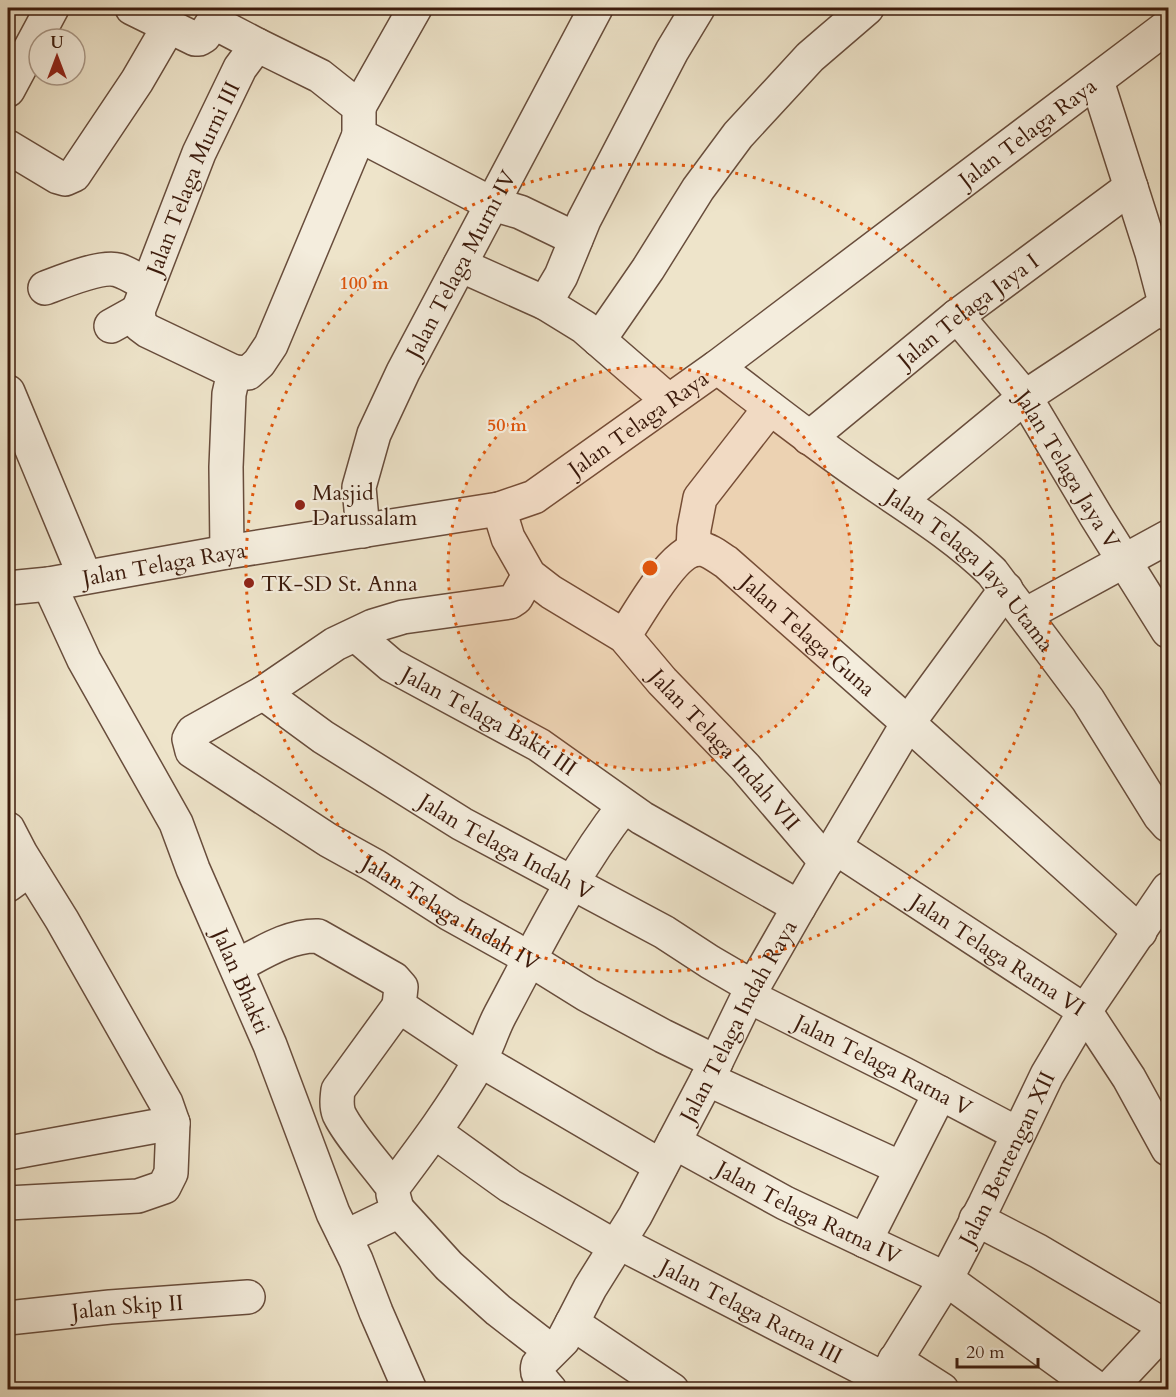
<svg xmlns="http://www.w3.org/2000/svg" width="1176" height="1397" font-family="Cardo,serif">
	<style>
		.lines { fill: none; stroke-linecap: round; stroke-linejoin: round }
		.minor-casing { stroke: #684d3c; stroke-width: 36 }
		.minor { stroke: #f4eddd; stroke-width: 33 }
		.ring { fill: none; stroke: #df560c; stroke-width: 3; stroke-dasharray: 3 6 }
		.poi-dot { fill: #8f2418; stroke: #f4eddd; stroke-width: 2 }
		.labels { text-anchor: middle; stroke-width: 4.5; stroke-linejoin: round; paint-order: stroke }
		.street-label { font-size: 22px; fill: #3c1b0c; stroke: #f4eddd }
		.poi-label { font-size: 22px; fill: #3c1b0c; stroke: #f4eddd; text-anchor: start }
		.centre { fill: #df560c; stroke: #f4eddd; stroke-width: 3 }
		.ring-label { font-size: 18px; text-anchor: middle; font-weight: bold; fill: #df560c; stroke: #f4eddd; stroke-width: 4.5; stroke-linejoin: round; paint-order: stroke }
	</style>
	<rect width="100%" height="100%" fill="#eee4ca"/>
	<filter id="stains"><feTurbulence type="fractalNoise" baseFrequency=".00333" numOctaves="4"/><feColorMatrix values="0 0 0 0 .2 0 0 0 0 .09 0 0 0 0 .02 0 0 0 .5 -.17"/></filter>
	<radialGradient id="worn" r=".72"><stop offset=".6" stop-color="#630" stop-opacity="0"/><stop offset="1" stop-color="#630" stop-opacity=".3"/></radialGradient>
	<g class="lines">
		<defs>
			<g id="minor">
				<polyline points="132,8 195,39 199,39 204,36 213,22 257,45"/>
				<polyline points="1097,81 1152,253 1168,314"/>
				<polyline points="8,90 52,8"/>
				<polyline points="359,107 415,8"/>
				<polyline points="8,147 58,177 65,179 74,175 137,81 169,26"/>
				<polyline points="460,265 545,303 584,327 668,400"/>
				<path d="M 45,288 C 61,282 102,265 118,270 C 128,273 138,280 147,285"/>
				<polyline points="545,303 561,276 584,220 672,51 698,8"/>
				<path id="s1" d="M 957,316 L 1025,397 L 1096,516 L 1168,631"/>
				<polyline points="111,326 138,311"/>
				<polyline points="599,340 648,269 698,189 738,135 810,57 867,8"/>
				<path id="s2" d="M 717,367 C 764,403 811,440 860,474 C 906,506 952,533 992,572 L 1088,700 L 1160,816 L 1168,825"/>
				<polyline points="234,372 248,373 259,363 271,345 359,135"/>
				<polyline points="8,392 85,577"/>
				<path id="s3" d="M 809,438 L 957,316 L 1131,187"/>
				<polyline points="900,500 1025,397 1166,304"/>
				<path id="s4" d="M 499,509 L 508,538 L 529,575 L 551,592 L 624,636 L 662,681 L 745,767 L 826,862"/>
				<path id="s5" d="M 363,531 L 359,487 L 374,434 L 403,372 L 596,8"/>
				<polyline points="693,550 694,529 700,498 770,408"/>
				<path id="s6" d="M 227,552 L 226,467 L 229,394 L 234,372 L 148,331 L 140,325 L 138,311 L 199,153 L 240,68 L 257,45 L 320,76 L 359,107 L 359,135 L 492,204 L 520,212 L 576,239"/>
				<path id="s7" d="M 529,575 L 516,598 L 510,602 L 403,617 L 373,626 L 335,644 L 263,693 L 193,732 L 189,739 L 192,751 L 328,840 L 375,866 L 450,914 L 513,949 L 587,995 L 663,1036 L 716,1062"/>
				<path id="s8" d="M 49,584 L 84,660 L 176,823 L 193,869 L 270,1045 L 333,1213 L 356,1260 L 376,1312 L 410,1390"/>
				<path id="s9" d="M 8,588 L 49,584 L 227,552 L 499,509 L 534,497 L 717,367 L 1168,26"/>
				<polyline points="1025,615 1168,537"/>
				<path id="s10" d="M 356,635 L 391,665 L 539,745 L 642,818 L 799,907"/>
				<path id="s11" d="M 624,636 C 638,616 674,547 701,549 C 710,550 718,557 726,562 L 908,723 L 1140,932"/>
				<path id="s12" d="M 263,693 L 323,737 L 462,824 L 664,932 L 710,962 L 746,983 L 748,996 L 904,1074 L 1018,1134"/>
				<polyline points="8,829 21,854 62,920 166,1103 173,1123 171,1173 164,1187 138,1196 8,1203"/>
				<path id="s13" d="M 836,848 L 1085,1011 L 1129,1078 L 1168,1149"/>
				<polyline points="8,885 30,869"/>
				<path d="M 237,966 C 262,953 289,935 318,936 L 394,979 L 401,987 L 399,1006 L 480,1060 L 661,1166"/>
				<polyline points="707,1079 901,1168"/>
				<polyline points="435,1132 510,1186 616,1247"/>
				<path id="s14" d="M 674,1142 L 785,1203 L 946,1279 L 1099,1390"/>
				<polyline points="9,1153 173,1123"/>
				<path d="M 394,1186 L 388,1181 C 374,1162 349,1135 339,1114 C 336,1106 337,1098 338,1090 L 399,1006"/>
				<polyline points="397,1209 449,1266 498,1310 551,1351"/>
				<polyline points="976,1219 1038,1251 1167,1327"/>
				<path d="M 345,1237 L 395,1213 L 397,1209 L 393,1194 L 394,1186 C 424,1146 454,1106 479,1062 C 487,1048 492,1030 500,1015 C 538,944 574,870 624,806"/>
				<polyline points="865,1241 940,1093"/>
				<path id="s15" d="M 618,1242 L 884,1379"/>
				<path id="s16" d="M 8,1318 L 110,1307 L 248,1297"/>
				<path id="s17" d="M 572,1323 L 590,1288 L 635,1216 L 716,1062 L 748,996 L 799,907 L 908,723 L 1006,589"/>
				<polyline points="895,1360 942,1390"/>
				<path d="M 550,1390 C 544,1382 535,1376 538,1365 L 563,1340 L 572,1323 L 672,1390"/>
				<path id="s18" d="M 877,1390 L 946,1279 L 985,1204 L 1047,1075 L 1085,1011 L 1168,889"/>
				<polyline points="1108,1390 1168,1326"/>
			</g>
		</defs>
		<use href="#minor" class="minor-casing"/>
		<use href="#minor" class="minor"/>
	</g>
	<circle cx="650" cy="568" r="202" fill="#df560c" fill-opacity=".12"/>
	<g class="ring">
		<circle cx="650" cy="568" r="202"/>
		<circle cx="650" cy="568" r="404"/>
	</g>
	<g class="poi-dot">
		<circle cx="300" cy="505" r="6"/>
		<circle cx="249" cy="583" r="6"/>
	</g>
	<g class="labels">
		<g class="street-label">
			<text dy="8" stroke="none"><textPath href="#s9" startOffset="1148">Jalan Telaga Raya</textPath></text>
			<text dy="8" stroke="none"><textPath href="#s6" startOffset="444">Jalan Telaga Murni III</textPath></text>
			<text dy="8" stroke="none"><textPath href="#s5" startOffset="290">Jalan Telaga Murni IV</textPath></text>
			<text dy="8" stroke="none"><textPath href="#s3" startOffset="204">Jalan Telaga Jaya I</textPath></text>
			<text dy="8" stroke="none"><textPath href="#s9" startOffset="662">Jalan Telaga Raya</textPath></text>
			<text dy="8" stroke="none"><textPath href="#s1" startOffset="190">Jalan Telaga Jaya V</textPath></text>
			<text dy="8" stroke="none"><textPath href="#s9" startOffset="158">Jalan Telaga Raya</textPath></text>
			<text dy="8" stroke="none"><textPath href="#s2" startOffset="326">Jalan Telaga Jaya Utama</textPath></text>
			<text dy="8" stroke="none"><textPath href="#s11" startOffset="258">Jalan Telaga Guna</textPath></text>
			<text dy="8" stroke="none"><textPath href="#s10" startOffset="159">Jalan Telaga Bakti III</textPath></text>
			<text dy="8" stroke="none"><textPath href="#s4" startOffset="338">Jalan Telaga Indah VII</textPath></text>
			<text dy="8" stroke="none"><textPath href="#s12" startOffset="288">Jalan Telaga Indah V</textPath></text>
			<text dy="8" stroke="none"><textPath href="#s7" startOffset="708">Jalan Telaga Indah IV</textPath></text>
			<text dy="8" stroke="none"><textPath href="#s13" startOffset="194">Jalan Telaga Ratna VI</textPath></text>
			<text dy="8" stroke="none"><textPath href="#s8" startOffset="442">Jalan Bhakti</textPath></text>
			<text dy="8" stroke="none"><textPath href="#s17" startOffset="345">Jalan Telaga Indah Raya</textPath></text>
			<text dy="8" stroke="none"><textPath href="#s12" startOffset="729">Jalan Telaga Ratna V</textPath></text>
			<text dy="8" stroke="none"><textPath href="#s18" startOffset="266">Jalan Bentengan XII</textPath></text>
			<text dy="8" stroke="none"><textPath href="#s14" startOffset="152">Jalan Telaga Ratna IV</textPath></text>
			<text dy="8" stroke="none"><textPath href="#s16" startOffset="120">Jalan Skip II</textPath></text>
			<text dy="8" stroke="none"><textPath href="#s15" startOffset="150">Jalan Telaga Ratna III</textPath></text>
		</g>
		<g class="poi-label">
			<text x="312" y="500">Masjid<tspan x="312" dy="25">Darussalam</tspan></text>
			<text x="261" y="591">TK-SD St. Anna</text>
		</g>
	</g>
	<circle cx="650" cy="568" r="9" class="centre"/>
	<g class="ring-label">
		<text x="364" y="289">100 m</text>
		<text x="507" y="431">50 m</text>
	</g>
	<rect width="1176" height="1397" fill="none" stroke="#eee4ca" stroke-width="30"/>
	<rect x="9" y="9" width="1158" height="1379" fill="none" stroke="#3c1b0c" stroke-width="3"/>
	<rect x="15" y="15" width="1146" height="1367" fill="none" stroke="#3c1b0c" stroke-width="1.5"/>
	<g transform="translate(57 57)"><circle r="28" fill="#f4eddd" stroke="#aa9989" stroke-width="1.5"/>
	<path d="M0-4.5L10 22L0 15L-10 22Z" fill="#8f2418"/>
	<text y="-9" font-size="16" font-weight="bold" text-anchor="middle" fill="#3c1b0c">U</text>
	</g>
	<path d="M957 1358v9h81v-9" fill="none" stroke="#3c1b0c" stroke-width="3"/>
	<text x="966" y="1358" font-size="18" fill="#3c1b0c" stroke="#f4eddd" stroke-width="4.5" paint-order="stroke">20 m</text>
	<rect width="100%" height="100%" filter="url(#stains)"/>
	<rect width="100%" height="100%" fill="url(#worn)"/>
</svg>
